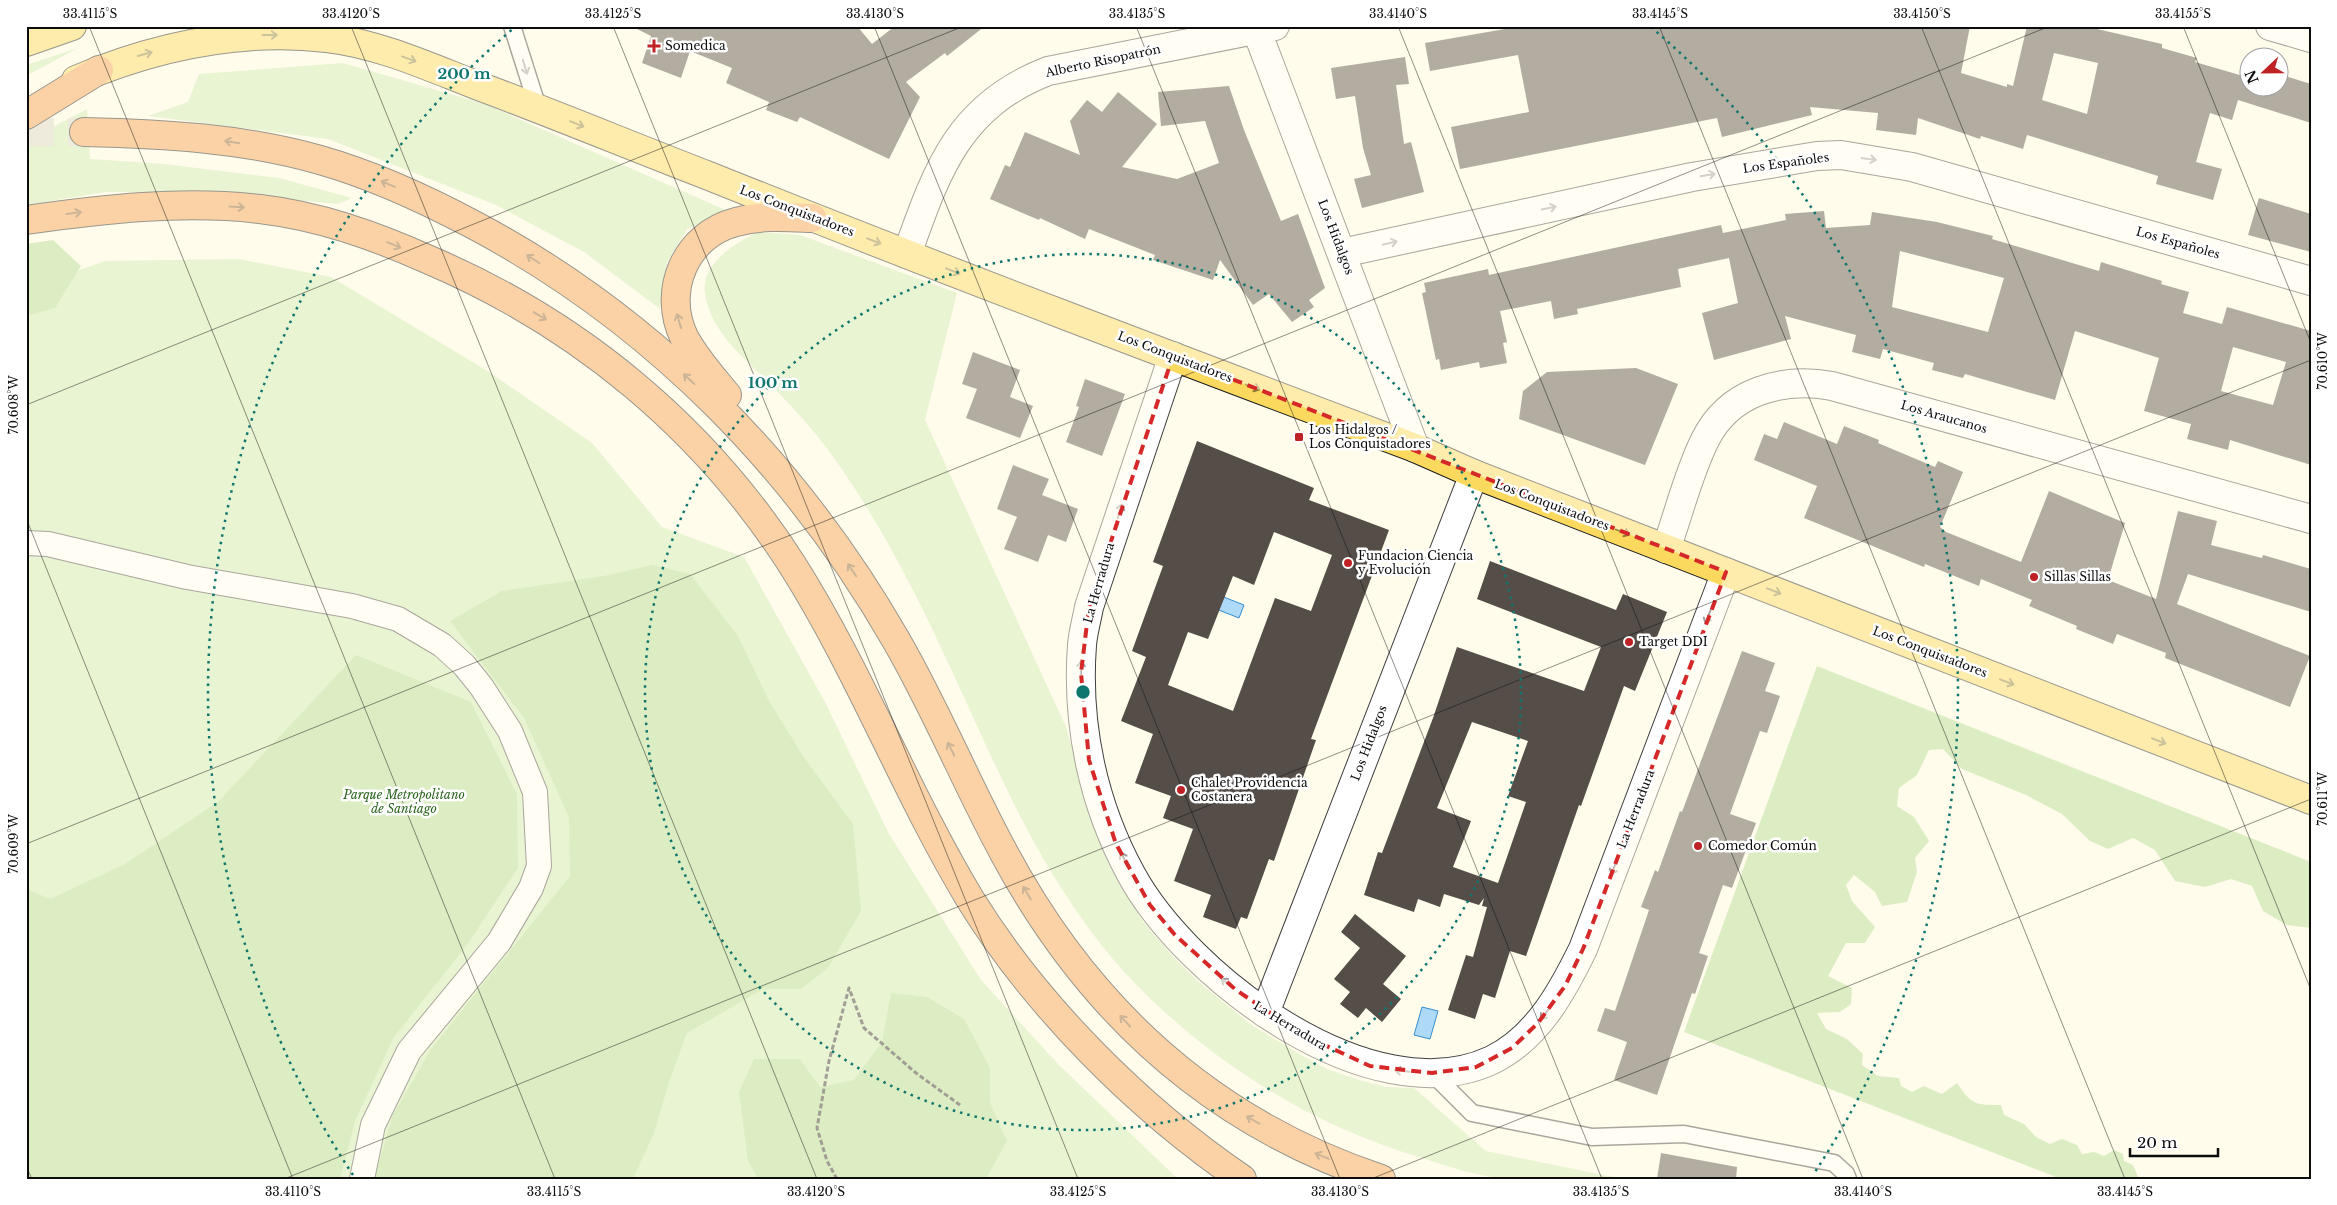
<svg xmlns="http://www.w3.org/2000/svg" width="2337" height="1205" font-family="'Libre Baskerville',serif">
	<style>
		.green { fill: #cfeab4 }
		.forest { fill: #b2db93 }
		.water { fill: #afdaf7; stroke: #348ed0 }
		.building { fill: #554d48; fill-rule: evenodd }
		.lines { fill: none; stroke-linecap: round; stroke-linejoin: round }
		.motorway-tunnel { stroke: #dbd8ca; stroke-width: 28; stroke-dasharray: 28 14; stroke-linecap: butt }
		.service-casing { stroke: #3f3f3f; stroke-width: 19 }
		.pedestrian-casing { stroke: #3f3f3f; stroke-width: 26 }
		.minor-casing { stroke: #3f3f3f; stroke-width: 30 }
		.tertiary-casing { stroke: #3f3f3f; stroke-width: 30 }
		.primary-casing { stroke: #1d1d1d; stroke-width: 30 }
		.motorway-casing { stroke: #1d1d1d; stroke-width: 30 }
		.path { stroke: #2e2e2e; stroke-width: 3; stroke-dasharray: 5 2.5; stroke-linecap: butt }
		.service { stroke: #fff; stroke-width: 16 }
		.pedestrian { stroke: #fff; stroke-width: 24 }
		.minor { stroke: #fff; stroke-width: 28 }
		.tertiary { stroke: #fff; stroke-width: 28 }
		.primary { stroke: #fbd95f; stroke-width: 28 }
		.motorway { stroke: #f7a151; stroke-width: 28 }
		.oneway { stroke: #8f7d3a }
		.oneway2 { stroke: #9e9e9e }
		.oneway3 { stroke: #8d5e32 }
		.marked { fill: none; stroke: #d62828; stroke-width: 4; stroke-dasharray: 10 6; stroke-linejoin: round }
		.ticks { fill: none; stroke: #0c0c0c; stroke-width: 1; stroke-opacity: 0.45 }
		.ring { fill: none; stroke: #0f766e; stroke-width: 2.5; stroke-dasharray: 2.5 5 }
		.poi-dot { fill: #be2225; stroke: #fff; stroke-width: 2 }
		.labels { text-anchor: middle; stroke-width: 5; stroke-linejoin: round; paint-order: stroke }
		.poi-label { font-size: 12px; fill: #0c0c0c; stroke: #fff; text-anchor: start }
		.street-label { font-size: 12px; fill: #0c0c0c; stroke: #fff }
		.park-label { font-size: 12px; font-style: italic; fill: #29641b; stroke: #fff }
		.centre { fill: #0f766e; stroke: #fff; stroke-width: 2.5 }
		.ring-label { font-size: 15px; text-anchor: middle; font-weight: bold; fill: #0f766e; stroke: #fff; stroke-width: 5; stroke-linejoin: round; paint-order: stroke }
		.neatline { fill: none; stroke: #0c0c0c; stroke-width: 2 }
		.ticks-label { font-size: 12px; text-anchor: middle; fill: #0c0c0c }
	</style>
	<rect width="100%" height="100%" fill="#fffceb"/>
	<g class="green">
		<polygon points="78,48 26,76 26,65"/>
		<polygon points="343,63 485,104 730,212 687,229 667,262 660,309 584,252 496,205 328,139 148,116 188,102 199,74"/>
		<polygon points="87,109 90,159 164,164 279,178 352,198 338,204 212,192 106,192 26,205 26,141"/>
		<path d="M 758,232 L 800,235 L 957,293 L 925,420 L 1066,727 L 1099,840 L 1109,864 L 1143,922 L 1178,962 L 1202,985 L 1253,1026 L 1303,1056 L 1327,1069 L 1359,1080 L 1386,1087 L 1414,1088 L 1486,1151 L 1623,1179 C 1597,1179 1570,1179 1543,1179 C 1529,1179 1514,1180 1499,1178 C 1473,1175 1447,1166 1422,1158 C 1310,1125 1208,1061 1128,976 C 1081,925 1043,862 1012,800 C 965,704 926,604 870,513 C 850,480 828,447 802,418 C 791,406 779,393 767,381 C 742,356 711,332 705,294 C 700,264 735,243 758,232 Z"/>
		<polygon points="238,259 331,277 489,372 592,443 662,527 744,557 825,702 889,834 981,980 1058,1064 1178,1179 26,1179 26,289 105,261"/>
	</g>
	<g class="forest">
		<polygon points="53,240 81,266 55,308 26,316 26,244"/>
		<polygon points="652,565 690,574 738,636 769,701 803,756 853,824 861,911 828,968 801,989 763,989 687,1033 670,1079 654,1133 633,1179 374,1179 393,1115 431,1049 570,876 569,817 524,718 450,621 502,591 604,576"/>
		<polygon points="356,655 471,702 517,794 518,868 467,945 394,1037 355,1121 340,1179 26,1179 26,889 50,899 125,864 218,802"/>
		<path d="M 1817,666 L 2311,862 L 2311,928 L 2287,925 L 2263,911 L 2252,886 L 2231,879 L 2205,887 L 2175,881 L 2155,850 L 2133,838 L 2108,849 L 2090,841 L 2062,814 L 2026,795 L 1962,769 L 1943,749 L 1929,750 L 1917,775 L 1899,788 L 1897,806 L 1914,817 L 1929,841 L 1915,858 L 1917,872 L 1907,902 L 1882,906 L 1875,892 L 1854,875 L 1846,885 L 1852,901 L 1875,927 L 1865,943 L 1846,943 L 1828,976 L 1852,988 L 1851,1004 L 1840,1012 L 1817,1013 L 1826,1029 L 1847,1039 L 1863,1054 L 1862,1065 L 1878,1076 L 1899,1078 L 1901,1086 L 1912,1092 L 1924,1086 L 1942,1094 L 1957,1083 C 1972,1105 1975,1105 2001,1105 L 2004,1115 L 2024,1124 L 2036,1137 L 2050,1144 L 2062,1139 L 2077,1145 L 2082,1154 L 2094,1152 L 2104,1156 L 2114,1150 L 2123,1154 L 2124,1161 L 2133,1165 L 2139,1179 L 2061,1179 L 1684,1032 Z"/>
		<polygon points="891,993 927,997 964,1019 990,1068 990,1103 1007,1141 986,1179 758,1179 748,1161 739,1092 754,1059 800,1059 820,1087 854,1080 882,1042"/>
	</g>
	<g class="water">
		<polygon points="1216,594 1244,605 1239,618 1211,607"/>
		<polygon points="1422,1007 1438,1011 1430,1039 1414,1035"/>
	</g>
	<g class="building">
		<polygon points="631,26 857,26 872,44 895,26 985,26 947,56 945,53 906,82 920,97 889,159 800,117 797,122 766,110 769,102 726,83 732,68 690,51 681,78 642,63 651,36"/>
		<path d="M 1522,26 L 1970,26 L 1961,73 L 2007,87 L 2007,84 L 2013,86 L 2027,26 L 2084,26 L 2162,44 L 2162,48 L 2197,58 L 2195,62 L 2250,78 L 2250,88 L 2280,88 L 2282,75 L 2311,84 L 2311,123 L 2238,100 L 2232,120 L 2210,113 L 2196,162 L 2222,169 L 2213,200 L 2156,184 L 2158,176 L 2027,135 L 2023,149 L 1981,136 L 1980,139 L 1918,118 L 1916,135 L 1876,130 L 1878,113 L 1810,107 L 1812,115 L 1722,137 L 1717,118 L 1460,169 L 1451,127 L 1529,112 L 1518,55 L 1430,71 L 1425,43 ZM 2054,53 L 2098,63 L 2087,114 L 2042,100 Z"/>
		<polygon points="1405,57 1409,84 1396,85 1404,144 1411,142 1424,192 1362,208 1354,179 1371,175 1363,148 1355,96 1336,99 1331,68"/>
		<polygon points="1229,86 1244,130 1281,221 1298,214 1325,288 1309,300 1314,307 1292,322 1269,294 1253,305 1220,260 1213,280 1153,260 1155,255 1089,229 1085,239 1040,218 1039,220 990,199 1005,165 1010,167 1025,132 1080,155 1070,121 1087,100 1102,112 1118,92 1157,124 1122,167 1177,179 1219,163 1205,121 1161,126 1158,92"/>
		<polygon points="2259,198 2311,214 2311,252 2248,235"/>
		<path d="M 1824,211 L 1826,228 L 1870,225 L 1872,212 L 1937,222 L 1993,236 L 1992,239 L 2099,271 L 2101,262 L 2162,281 L 2161,284 L 2189,292 L 2183,313 L 2222,324 L 2227,307 L 2311,331 L 2311,465 L 2230,440 L 2228,450 L 2187,439 L 2191,424 L 2144,411 L 2159,358 L 2075,331 L 2055,400 L 1965,374 L 1963,378 L 1932,370 L 1934,363 L 1883,349 L 1880,359 L 1852,352 L 1856,335 L 1785,316 L 1791,339 L 1714,360 L 1702,313 L 1738,303 L 1729,258 L 1678,269 L 1681,287 L 1577,309 L 1578,314 L 1554,319 L 1551,301 L 1500,311 L 1507,342 L 1503,343 L 1507,363 L 1480,368 L 1479,362 L 1441,370 L 1439,359 L 1436,360 L 1422,293 L 1426,292 L 1424,283 L 1488,269 L 1489,275 L 1721,225 L 1723,233 L 1786,220 L 1785,214 ZM 1900,251 L 2004,278 L 1988,332 L 1892,307 ZM 2233,347 L 2286,362 L 2273,405 L 2221,391 Z"/>
		<polygon points="973,352 1020,370 1010,397 1033,406 1020,438 966,418 977,389 962,384"/>
		<polygon points="1636,368 1678,384 1645,465 1519,419 1523,391 1547,372"/>
		<polygon points="1085,379 1125,394 1102,456 1066,442 1079,407 1076,406"/>
		<polygon points="1784,422 1837,444 1844,426 1879,440 1878,443 1935,467 1938,461 1963,472 1940,527 1946,532 2021,562 2049,491 2125,523 2108,580 2156,599 2178,511 2217,521 2211,545 2262,558 2263,555 2311,569 2311,612 2188,574 2177,604 2310,656 2290,707 2165,658 2166,653 2117,634 2113,644 2076,629 2077,626 2029,606 2032,600 1981,579 1979,586 1925,564 1924,567 1804,518 1817,486 1754,460 1764,434 1777,439"/>
		<path d="M 1197,441 L 1314,488 L 1309,500 L 1389,530 L 1311,739 L 1316,740 L 1274,861 L 1269,859 L 1247,919 L 1241,917 L 1236,929 L 1203,917 L 1211,895 L 1174,881 L 1193,829 L 1163,818 L 1171,796 L 1135,783 L 1153,734 L 1121,721 L 1146,657 L 1132,651 L 1163,566 L 1153,562 ZM 1274,532 L 1332,555 L 1311,611 L 1275,598 L 1233,711 L 1168,685 L 1188,632 L 1208,639 L 1233,576 L 1254,585 Z"/>
		<polygon points="1013,465 1049,479 1042,495 1078,509 1066,542 1048,535 1038,562 1004,549 1017,517 997,509"/>
		<path d="M 1490,561 L 1616,610 L 1623,594 L 1667,612 L 1635,691 L 1624,686 L 1581,806 L 1579,805 L 1526,956 L 1510,951 L 1495,998 L 1483,994 L 1475,1019 L 1448,1010 L 1466,955 L 1473,957 L 1487,907 L 1482,906 L 1484,898 L 1479,905 L 1444,894 L 1440,907 L 1418,899 L 1414,912 L 1364,895 L 1378,852 L 1382,853 L 1433,718 L 1457,647 L 1584,691 L 1601,647 L 1477,599 ZM 1472,722 L 1528,741 L 1508,796 L 1526,802 L 1498,883 L 1453,867 L 1471,821 L 1437,808 Z"/>
		<polygon points="1742,651 1775,663 1765,691 1780,696 1767,733 1760,731 1730,814 1756,823 1732,888 1723,885 1699,953 1708,956 1695,994 1692,993 1657,1095 1614,1080 1627,1042 1597,1031 1605,1008 1615,1011 1649,910 1641,907 1655,870 1658,872 1680,811 1682,812"/>
		<polygon points="1355,914 1406,956 1383,984 1401,999 1382,1022 1366,1008 1358,1018 1340,1004 1350,992 1334,979 1360,948 1341,932"/>
		<polygon points="1661,1153 1737,1167 1736,1179 1657,1179"/>
	</g>
	<g class="lines">
		<polyline class="motorway-tunnel" points="26,132 84,132"/>
		<defs>
			<g id="service">
				<polyline points="512,26 538,108"/>
				<polyline points="1432,1073 1472,1113 1592,1137 1684,1134 1834,1163 1846,1174 1848,1179"/>
			</g>
			<polyline id="pedestrian" points="26,543 48,544 187,577 352,606 398,619 442,645 464,665 481,686 510,731 535,792 539,866 531,888 499,942 409,1051 373,1125 362,1179"/>
			<g id="minor">
				<polyline points="2270,26 2311,38"/>
				<polyline points="1342,253 1692,177 1817,156 1841,155 1912,167 2311,281"/>
				<path d="M 907,254 C 937,170 958,106 1048,71 L 1275,26"/>
				<path d="M 1173,356 L 1089,607 C 1087,619 1083,632 1082,645 C 1076,725 1093,804 1131,874 C 1186,976 1371,1117 1492,1060 C 1537,1038 1562,992 1583,949 L 1726,572"/>
				<path d="M 1666,549 C 1679,513 1688,474 1705,440 C 1729,391 1782,377 1832,386 L 2311,519"/>
				<polyline points="1265,1013 1474,474"/>
			</g>
			<polyline id="tertiary" points="1255,26 1415,448"/>
			<g id="primary">
				<polyline points="26,42 72,26"/>
				<path d="M 76,80 C 156,46 240,28 327,38 C 379,44 427,66 476,85 C 554,114 631,146 709,176 C 943,270 1179,359 1415,448 L 1474,474 L 2311,800"/>
			</g>
			<g id="motorway">
				<polyline points="26,115 99,70"/>
				<path d="M 84,132 C 164,134 243,138 320,160 C 373,175 425,199 474,225 C 653,320 796,466 896,640 C 936,709 966,783 1004,853 C 1088,1010 1210,1122 1381,1179"/>
				<path d="M 26,220 C 103,209 182,200 260,209 C 319,216 373,235 427,259 C 578,323 705,428 793,566 C 860,672 905,791 970,899 C 1036,1006 1138,1108 1242,1179"/>
				<path d="M 727,395 C 712,377 695,358 684,337 C 662,291 685,235 736,222 C 761,215 786,217 812,218"/>
			</g>
		</defs>
		<use href="#service" class="service-casing"/>
		<use href="#pedestrian" class="pedestrian-casing"/>
		<use href="#minor" class="minor-casing"/>
		<use href="#tertiary" class="tertiary-casing"/>
		<use href="#primary" class="primary-casing"/>
		<use href="#motorway" class="motorway-casing"/>
		<polyline class="path" points="837,1179 827,1161 817,1128 829,1061 849,988 864,1028 916,1073 960,1105"/>
		<use href="#service" class="service"/>
		<use href="#pedestrian" class="pedestrian"/>
		<use href="#minor" class="minor"/>
		<use href="#tertiary" class="tertiary"/>
		<use href="#primary" class="primary"/>
		<use href="#motorway" class="motorway"/>
	</g>
	<defs><path id="oneway-shaft" d="M-6 0H5M1.5-3L5.5 0L1.5 3" fill="none" stroke-width="1.6" stroke-linecap="round" stroke-linejoin="round" transform="scale(1.25)"/></defs>
	<g class="oneway">
		<use href="#oneway-shaft" transform="translate(270 35)"/>
		<use href="#oneway-shaft" transform="translate(145 54) rotate(-16)"/>
		<use href="#oneway-shaft" transform="translate(409 59) rotate(20)"/>
		<use href="#oneway-shaft" transform="translate(577 124) rotate(22)"/>
		<use href="#oneway-shaft" transform="translate(874 241) rotate(21)"/>
		<use href="#oneway-shaft" transform="translate(953 271) rotate(21)"/>
		<use href="#oneway-shaft" transform="translate(1253 387) rotate(21)"/>
		<use href="#oneway-shaft" transform="translate(1623 532) rotate(21)"/>
		<use href="#oneway-shaft" transform="translate(1774 591) rotate(21)"/>
		<use href="#oneway-shaft" transform="translate(2007 682) rotate(21)"/>
		<use href="#oneway-shaft" transform="translate(2159 741) rotate(21)"/>
	</g>
	<g class="oneway2">
		<use href="#oneway-shaft" transform="translate(525 67) rotate(73)"/>
		<use href="#oneway-shaft" transform="translate(1869 159) rotate(8)"/>
		<use href="#oneway-shaft" transform="translate(1708 175) rotate(-10)"/>
		<use href="#oneway-shaft" transform="translate(1549 208) rotate(-12)"/>
		<use href="#oneway-shaft" transform="translate(1390 243) rotate(-13)"/>
		<use href="#oneway-shaft" transform="translate(1120 511) rotate(-72)"/>
		<use href="#oneway-shaft" transform="translate(1708 617) rotate(111)"/>
		<use href="#oneway-shaft" transform="translate(1081 668) rotate(-88)"/>
		<use href="#oneway-shaft" transform="translate(1124 859) rotate(-116)"/>
		<use href="#oneway-shaft" transform="translate(1614 868) rotate(111)"/>
		<use href="#oneway-shaft" transform="translate(1227 983) rotate(-139)"/>
		<use href="#oneway-shaft" transform="translate(1545 1014) rotate(129)"/>
		<use href="#oneway-shaft" transform="translate(1402 1071) rotate(-174)"/>
	</g>
	<g class="oneway3">
		<use href="#oneway-shaft" transform="translate(232 142) rotate(-170)"/>
		<use href="#oneway-shaft" transform="translate(388 184) rotate(-157)"/>
		<use href="#oneway-shaft" transform="translate(237 207) rotate(3)"/>
		<use href="#oneway-shaft" transform="translate(74 213) rotate(-8)"/>
		<use href="#oneway-shaft" transform="translate(394 245) rotate(23)"/>
		<use href="#oneway-shaft" transform="translate(533 259) rotate(-148)"/>
		<use href="#oneway-shaft" transform="translate(540 316) rotate(31)"/>
		<use href="#oneway-shaft" transform="translate(679 321) rotate(-106)"/>
		<use href="#oneway-shaft" transform="translate(689 379) rotate(-137)"/>
		<use href="#oneway-shaft" transform="translate(852 570) rotate(-124)"/>
		<use href="#oneway-shaft" transform="translate(951 749) rotate(-117)"/>
		<use href="#oneway-shaft" transform="translate(1027 893) rotate(-121)"/>
		<use href="#oneway-shaft" transform="translate(1125 1021) rotate(-133)"/>
		<use href="#oneway-shaft" transform="translate(1253 1120) rotate(-150)"/>
		<use href="#oneway-shaft" transform="translate(1322 1156) rotate(-158)"/>
	</g>
	<path d="M0 0H2337V1205H0ZM 1173,356 L 1726,572 L 1583,949 L 1565,986 L 1538,1023 L 1512,1048 L 1476,1067 L 1432,1073 L 1370,1066 L 1305,1036 L 1236,990 L 1175,935 L 1150,905 L 1116,844 L 1089,760 L 1081,673 L 1089,607 Z" fill="#fffceb" fill-opacity=".55" fill-rule="evenodd"/>
	<path class="marked" d="M 1173,356 L 1726,572 L 1583,949 L 1565,986 L 1538,1023 L 1512,1048 L 1476,1067 L 1432,1073 L 1370,1066 L 1305,1036 L 1236,990 L 1175,935 L 1150,905 L 1116,844 L 1089,760 L 1081,673 L 1089,607 Z"/>
	<path class="ticks" d="M 89,26 L 555,1179M 351,26 L 817,1179M 613,26 L 1078,1179M 874,26 L 1340,1179M 1136,26 L 1602,1179M 1398,26 L 1863,1179M 1659,26 L 2125,1179M 1921,26 L 2311,990M 2183,26 L 2311,343M 26,405 L 964,26M 26,518 L 293,1179M 26,844 L 2050,26M 26,1166 L 32,1179M 284,1179 L 2311,360M 1371,1179 L 2311,799"/>
	<g class="ring">
		<circle cx="1083" cy="692" r="438"/>
		<path d="M353 1175A875 875 0 0 1 515 27M1651 27A875 875 0 0 1 1813 1175"/>
	</g>
	<g class="poi-dot">
		<path d="M651.5 38.5h5v5h5v5h-5v5h-5v-5h-5v-5h5z"/>
		<rect x="1294" y="432" width="10" height="10" rx="2.5"/>
		<circle cx="1348" cy="563" r="5"/>
		<circle cx="2034" cy="577" r="5"/>
		<circle cx="1629" cy="642" r="5"/>
		<circle cx="1181" cy="790" r="5"/>
		<circle cx="1698" cy="846" r="5"/>
	</g>
	<g class="labels">
		<g class="poi-label">
			<text x="665" y="50">Somedica</text>
			<text x="1309" y="434">Los Hidalgos /<tspan x="1309" dy="14">Los Conquistadores</tspan></text>
			<text x="1358" y="560">Fundacion Ciencia<tspan x="1358" dy="14">y Evolución</tspan></text>
			<text x="2044" y="581">Sillas Sillas</text>
			<text x="1639" y="646">Target DDI</text>
			<text x="1191" y="787">Chalet Providencia<tspan x="1191" dy="14">Costanera</tspan></text>
			<text x="1708" y="850">Comedor Común</text>
		</g>
		<g class="street-label">
			<text transform="translate(1103 61) rotate(-12)" y="4">Alberto Risopatrón</text>
			<text transform="translate(1786 163) rotate(-8)" y="4">Los Españoles</text>
			<text transform="translate(797 211) rotate(21)" y="4">Los Conquistadores</text>
			<text transform="translate(1336 237) rotate(69)" y="4">Los Hidalgos</text>
			<text transform="translate(2178 243) rotate(16)" y="4">Los Españoles</text>
			<text transform="translate(1175 357) rotate(21)" y="4">Los Conquistadores</text>
			<text transform="translate(1944 417) rotate(16)" y="4">Los Araucanos</text>
			<text transform="translate(1552 505) rotate(21)" y="4">Los Conquistadores</text>
			<text transform="translate(1099 583) rotate(-74)" y="4">La Herradura</text>
			<text transform="translate(1930 652) rotate(21)" y="4">Los Conquistadores</text>
			<text transform="translate(1369 743) rotate(-69)" y="4">Los Hidalgos</text>
			<text transform="translate(1636 809) rotate(-69)" y="4">La Herradura</text>
			<text transform="translate(1290 1026) rotate(31)" y="4">La Herradura</text>
		</g>
		<g class="park-label">
			<text x="404" y="799">Parque Metropolitano<tspan x="404" dy="14">de Santiago</tspan></text>
		</g>
	</g>
	<circle cx="1083" cy="692" r="8" class="centre"/>
	<g class="ring-label">
		<text x="464" y="79">200 m</text>
		<text x="773" y="388">100 m</text>
	</g>
	<rect width="2337" height="1205" fill="none" stroke="#ffffff" stroke-width="55"/>
	<g transform="translate(2264 72) rotate(248)"><circle r="24" fill="#ffffff" stroke="#9e9e9e"/>
	<path d="M0-4L9 19L0 12L-9 19Z" fill="#be2225"/>
	<text y="-8" font-size="14" font-weight="bold" text-anchor="middle" fill="#0c0c0c">N</text>
	</g>
	<path d="M2130 1148v8h88v-8" fill="none" stroke="#0c0c0c" stroke-width="2.5"/>
	<text x="2137" y="1148" font-size="15" fill="#0c0c0c" stroke="#ffffff" stroke-width="4" paint-order="stroke">20 m</text>
	<rect x="28" y="28" width="2282" height="1150" class="neatline"/>
	<g class="ticks-label">
		<text x="90" y="18">33.4115°S</text>
		<text x="351" y="18">33.4120°S</text>
		<text x="613" y="18">33.4125°S</text>
		<text x="875" y="18">33.4130°S</text>
		<text x="1137" y="18">33.4135°S</text>
		<text x="1398" y="18">33.4140°S</text>
		<text x="1660" y="18">33.4145°S</text>
		<text x="1922" y="18">33.4150°S</text>
		<text x="2183" y="18">33.4155°S</text>
		<text transform="translate(2323 361) rotate(-90)" y="4">70.610°W</text>
		<text transform="translate(14 405) rotate(-90)" y="4">70.608°W</text>
		<text transform="translate(2323 799) rotate(-90)" y="4">70.611°W</text>
		<text transform="translate(14 844) rotate(-90)" y="4">70.609°W</text>
		<text x="293" y="1196">33.4110°S</text>
		<text x="554" y="1196">33.4115°S</text>
		<text x="816" y="1196">33.4120°S</text>
		<text x="1078" y="1196">33.4125°S</text>
		<text x="1340" y="1196">33.4130°S</text>
		<text x="1601" y="1196">33.4135°S</text>
		<text x="1863" y="1196">33.4140°S</text>
		<text x="2125" y="1196">33.4145°S</text>
	</g>
</svg>
